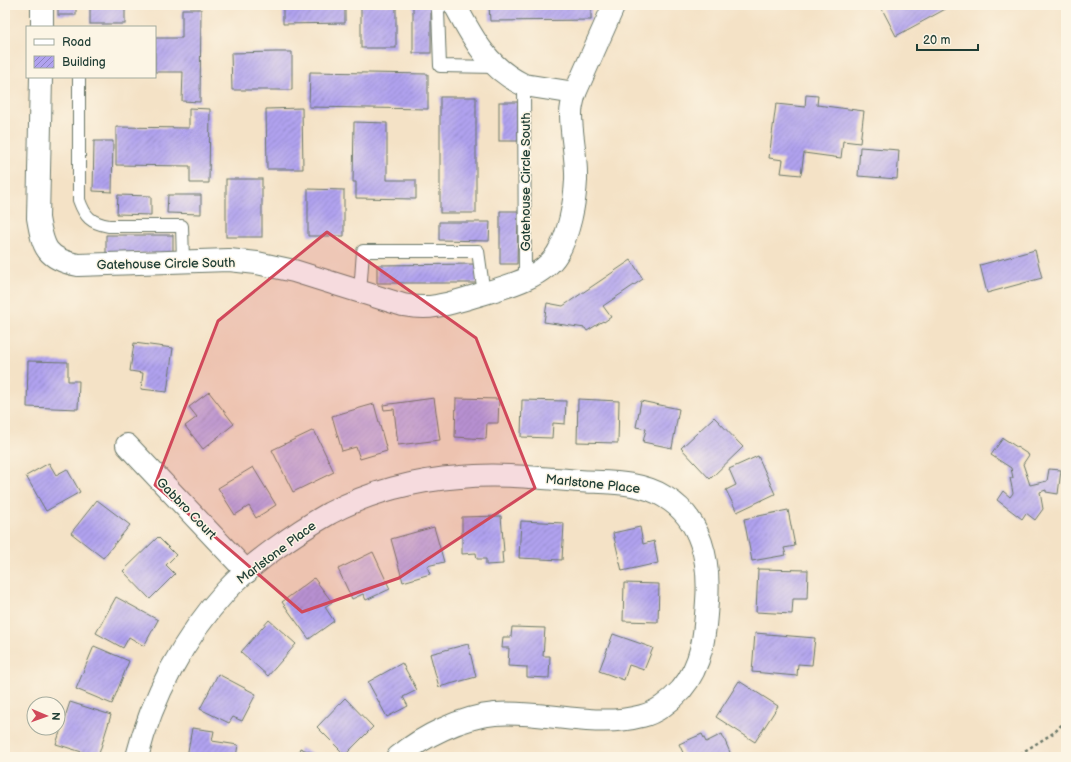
<svg xmlns="http://www.w3.org/2000/svg" width="1071" height="762" font-family="'Balsamiq Sans',sans-serif">
	<style>
		.building { fill: url(#building-hatch) }
		.lines { fill: none; stroke-linecap: round; stroke-linejoin: round }
		.service-casing { stroke: #6a7767; stroke-width: 14 }
		.minor-casing { stroke: #6a7767; stroke-width: 24 }
		.path { stroke: #6a7767; stroke-width: 2.5; stroke-dasharray: 3 3; stroke-linecap: butt }
		.service { stroke: #fff; stroke-width: 12 }
		.minor { stroke: #fff; stroke-width: 22 }
		.marked { fill: #d1495b; fill-opacity: 0.2; stroke: #d1495b; stroke-width: 3; stroke-linejoin: round }
		.labels { text-anchor: middle; stroke-width: 3; stroke-linejoin: round; paint-order: stroke }
		.street-label { font-size: 13px; fill: #1f3d34; stroke: #fcf5e5 }
	</style>
	<defs>
		<pattern id="building-hatch" width="6" height="6" patternUnits="userSpaceOnUse"><rect width="6" height="6" fill="#b0a2ef"/><path d="M-1 1l2-2M0 6l6-6M5 7l2-2" fill="none" stroke="#8f85c2"/></pattern>
	</defs>
	<rect width="100%" height="100%" fill="#fcf5e5"/>
	<filter id="ink" filterUnits="userSpaceOnUse"><feTurbulence type="fractalNoise" baseFrequency=".025" numOctaves="2"/><feDisplacementMap in="SourceGraphic" scale="8" xChannelSelector="R" yChannelSelector="G"/><feConvolveMatrix kernelMatrix="1 2 1 2 8 2 1 2 1" color-interpolation-filters="sRGB"/></filter>
	<filter id="wash" filterUnits="userSpaceOnUse"><feTurbulence type="fractalNoise" baseFrequency=".012" numOctaves="4" result="noise"/><feDisplacementMap in="SourceGraphic" scale="16" xChannelSelector="R" yChannelSelector="G"/><feGaussianBlur stdDeviation="0.9" result="paint"/><feColorMatrix in="noise" values="0 0 0 0 0 0 0 0 0 0 0 0 0 0 0 0 0 1.4 0 .05"/><feComposite in="paint" operator="in"/></filter>
	<g filter="url(#wash)">
		<rect width="100%" height="100%" fill="#f4e2c6"/>
		<g id="blocks">
			<g class="building">
				<rect x="58" y="5" width="18" height="10"/>
				<rect x="90" y="5" width="35" height="19"/>
				<polygon points="283,5 345,6 345,23 283,24"/>
				<rect x="361" y="5" width="35" height="43"/>
				<rect x="413" y="5" width="18" height="48"/>
				<polygon points="489,5 591,5 591,20 490,21"/>
				<polygon points="889,5 951,5 951,6 896,36 882,9"/>
				<polygon points="182,9 201,9 200,102 182,101 183,72 155,72 155,38 182,38"/>
				<polygon points="276,52 292,52 292,90 232,90 231,53"/>
				<polygon points="310,72 428,74 428,109 309,107"/>
				<polygon points="806,95 818,96 817,105 864,111 860,143 843,141 841,158 804,153 801,175 781,173 783,160 769,158 776,104 805,107"/>
				<rect x="440" y="97" width="36" height="116"/>
				<rect x="499" y="102" width="19" height="39"/>
				<polygon points="189,108 210,109 209,183 190,183 190,166 116,165 116,127 189,128"/>
				<polygon points="302,108 303,169 267,169 266,109"/>
				<polygon points="354,122 387,123 387,180 416,180 416,199 356,198 356,182 353,182"/>
				<polygon points="94,141 113,141 112,192 93,191"/>
				<polygon points="860,147 899,150 897,179 858,176"/>
				<rect x="226" y="179" width="36" height="58"/>
				<polygon points="308,189 344,190 344,236 308,236"/>
				<polygon points="118,195 151,196 151,215 117,214"/>
				<polygon points="168,195 201,195 201,214 167,213"/>
				<polygon points="500,211 518,211 517,264 500,264"/>
				<polygon points="439,222 490,222 489,241 439,240"/>
				<polygon points="106,235 173,235 173,254 106,253"/>
				<polygon points="1035,250 1042,278 987,293 980,265"/>
				<polygon points="631,260 643,279 603,306 611,317 604,322 603,321 587,331 585,328 544,322 547,303 563,306"/>
				<polygon points="477,264 477,283 377,283 377,265"/>
				<polygon points="134,343 173,348 167,392 141,389 143,373 130,371"/>
				<polygon points="28,361 68,362 68,381 79,381 78,409 27,407"/>
				<polygon points="209,392 234,424 203,449 185,426 197,417 189,407"/>
				<polygon points="434,398 440,440 398,445 394,409 384,410 383,405"/>
				<polygon points="456,398 499,399 498,423 487,423 486,439 455,437"/>
				<polygon points="578,399 619,401 618,443 577,442"/>
				<polygon points="522,400 566,401 565,424 553,423 552,438 521,437"/>
				<polygon points="641,401 679,409 672,448 643,442 646,429 636,427"/>
				<polygon points="374,404 387,451 360,459 356,447 342,451 332,416"/>
				<polygon points="714,417 743,447 710,479 681,448"/>
				<polygon points="314,430 334,472 293,492 272,450"/>
				<polygon points="1003,438 1029,455 1023,464 1030,485 1047,481 1049,469 1061,470 1058,494 1046,492 1046,490 1040,492 1043,509 1035,520 1026,513 1022,519 997,500 1003,491 1010,497 1013,493 1010,478 1013,478 1011,468 991,455"/>
				<polygon points="758,456 775,494 737,512 726,490 736,485 729,469"/>
				<polygon points="49,463 56,475 67,469 80,492 46,511 26,476"/>
				<polygon points="253,467 276,505 256,518 249,506 235,515 218,488"/>
				<polygon points="97,500 130,525 103,558 71,533"/>
				<polygon points="788,510 795,546 784,548 786,555 752,561 744,519"/>
				<polygon points="501,516 504,552 502,552 503,564 486,565 486,559 477,559 476,553 462,554 462,517"/>
				<polygon points="521,521 564,523 562,560 519,558"/>
				<polygon points="434,527 444,562 427,566 430,574 403,582 391,539"/>
				<polygon points="640,527 643,544 654,541 658,563 622,571 613,533"/>
				<polygon points="158,537 176,555 166,565 175,574 150,599 123,571"/>
				<polygon points="373,552 390,589 366,600 363,594 352,599 338,569"/>
				<polygon points="758,569 808,570 807,599 793,599 792,614 756,612"/>
				<polygon points="314,578 332,602 325,607 334,621 309,639 282,602"/>
				<polygon points="624,583 659,584 658,622 623,621"/>
				<polygon points="116,597 158,620 144,646 129,637 123,648 96,633"/>
				<polygon points="269,620 296,644 268,676 241,652"/>
				<polygon points="512,627 545,628 543,656 550,656 549,678 527,677 527,667 508,666 509,648 502,648 503,637 511,637"/>
				<polygon points="755,633 815,638 812,665 798,664 797,676 752,672"/>
				<polygon points="613,634 653,648 644,670 629,665 624,680 599,671"/>
				<polygon points="468,644 476,677 439,687 430,654"/>
				<polygon points="94,646 129,661 112,704 76,689"/>
				<polygon points="402,663 417,690 403,697 408,706 387,717 368,682"/>
				<polygon points="218,674 256,694 242,721 233,717 229,723 200,709"/>
				<polygon points="739,681 778,706 755,742 716,717"/>
				<polygon points="345,698 373,727 345,755 317,727"/>
				<polygon points="70,702 111,715 98,757 56,744"/>
				<polygon points="192,728 214,731 212,741 238,745 236,757 187,757"/>
				<polygon points="702,734 706,742 722,734 732,757 685,757 679,744"/>
				<polygon points="300,748 322,757 297,757"/>
			</g>
		</g>
	</g>
	<g filter="url(#ink)">
		<use href="#blocks" fill-opacity="0" stroke="#6a7767" stroke-width="1"/>
		<g class="lines">
			<defs>
				<g id="service">
					<polyline points="442,5 438,10 440,66 497,67"/>
					<path d="M 79,77 L 79,200 C 85,217 91,223 109,226 L 182,226 L 183,261"/>
					<polyline points="524,85 525,279"/>
					<polyline points="360,293 363,251 478,251 484,294"/>
				</g>
				<g id="minor">
					<path d="M 455,5 C 473,39 488,68 524,85 L 575,93 L 614,5"/>
					<polyline points="42,27 42,5"/>
					<path d="M 41,77 L 38,218 C 43,247 46,259 78,265 L 229,260 L 257,263 L 294,271 L 403,305 C 414,307 425,308 436,306 C 449,304 462,300 475,296 C 501,288 542,279 557,254 C 569,235 575,202 576,180 C 577,158 571,136 571,114 C 571,107 573,100 575,93"/>
					<polyline points="127,445 247,572"/>
					<path d="M 137,757 C 152,697 184,637 226,591 C 253,562 295,533 330,513 C 369,492 416,480 460,477 C 500,473 540,478 579,481 C 608,483 640,481 665,497 C 702,519 710,562 707,601 C 705,633 703,664 681,690 C 671,701 656,713 642,716 C 594,729 543,710 495,714 C 462,717 423,736 398,757"/>
				</g>
			</defs>
			<use href="#service" class="service-casing"/>
			<use href="#minor" class="minor-casing"/>
			<polyline class="path" points="1015,757 1055,732 1066,720"/>
			<use href="#service" class="service"/>
			<use href="#minor" class="minor"/>
		</g>
	</g>
	<path class="marked" d="M 327,232 L 476,338 L 535,488 L 399,578 L 302,612 L 155,485 L 218,321 Z"/>
	<g class="labels">
		<g class="street-label">
			<text transform="translate(525 182) rotate(-90)" y="5">Gatehouse Circle South</text>
			<text transform="translate(166 263) rotate(-1)" y="5">Gatehouse Circle South</text>
			<text transform="translate(593 483) rotate(6)" y="5">Marlstone Place</text>
			<text transform="translate(187 508) rotate(46)" y="5">Gabbro Court</text>
			<text transform="translate(276 552) rotate(-37)" y="5">Marlstone Place</text>
		</g>
	</g>
	<rect width="1071" height="762" fill="none" stroke="#fcf5e5" stroke-width="20"/>
	<rect x="26" y="26" width="130" height="52" fill="#fcf5e5" stroke="#a4ab9e"/>
	<rect x="34" y="39" width="20" height="6" fill="#ffffff" stroke="#a4ab9e"/>
	<text x="62" y="46" font-size="12" fill="#1f3d34">Road</text>
	<rect x="34" y="56" width="20" height="12" fill="url(#building-hatch)" stroke="#a4ab9e"/>
	<text x="62" y="66" font-size="12" fill="#1f3d34">Building</text>
	<g transform="translate(46 716) rotate(92)"><circle r="19" fill="#fcf5e5" stroke="#a4ab9e"/>
	<path d="M0-3L7 15L0 10L-7 15Z" fill="#d1495b"/>
	<text y="-6" font-size="11" font-weight="bold" text-anchor="middle" fill="#1f3d34">N</text>
	</g>
	<path d="M917 44v6h61v-6" fill="none" stroke="#1f3d34" stroke-width="2"/>
	<text x="923" y="44" font-size="12" fill="#1f3d34" stroke="#fcf5e5" stroke-width="3" paint-order="stroke">20 m</text>
</svg>
